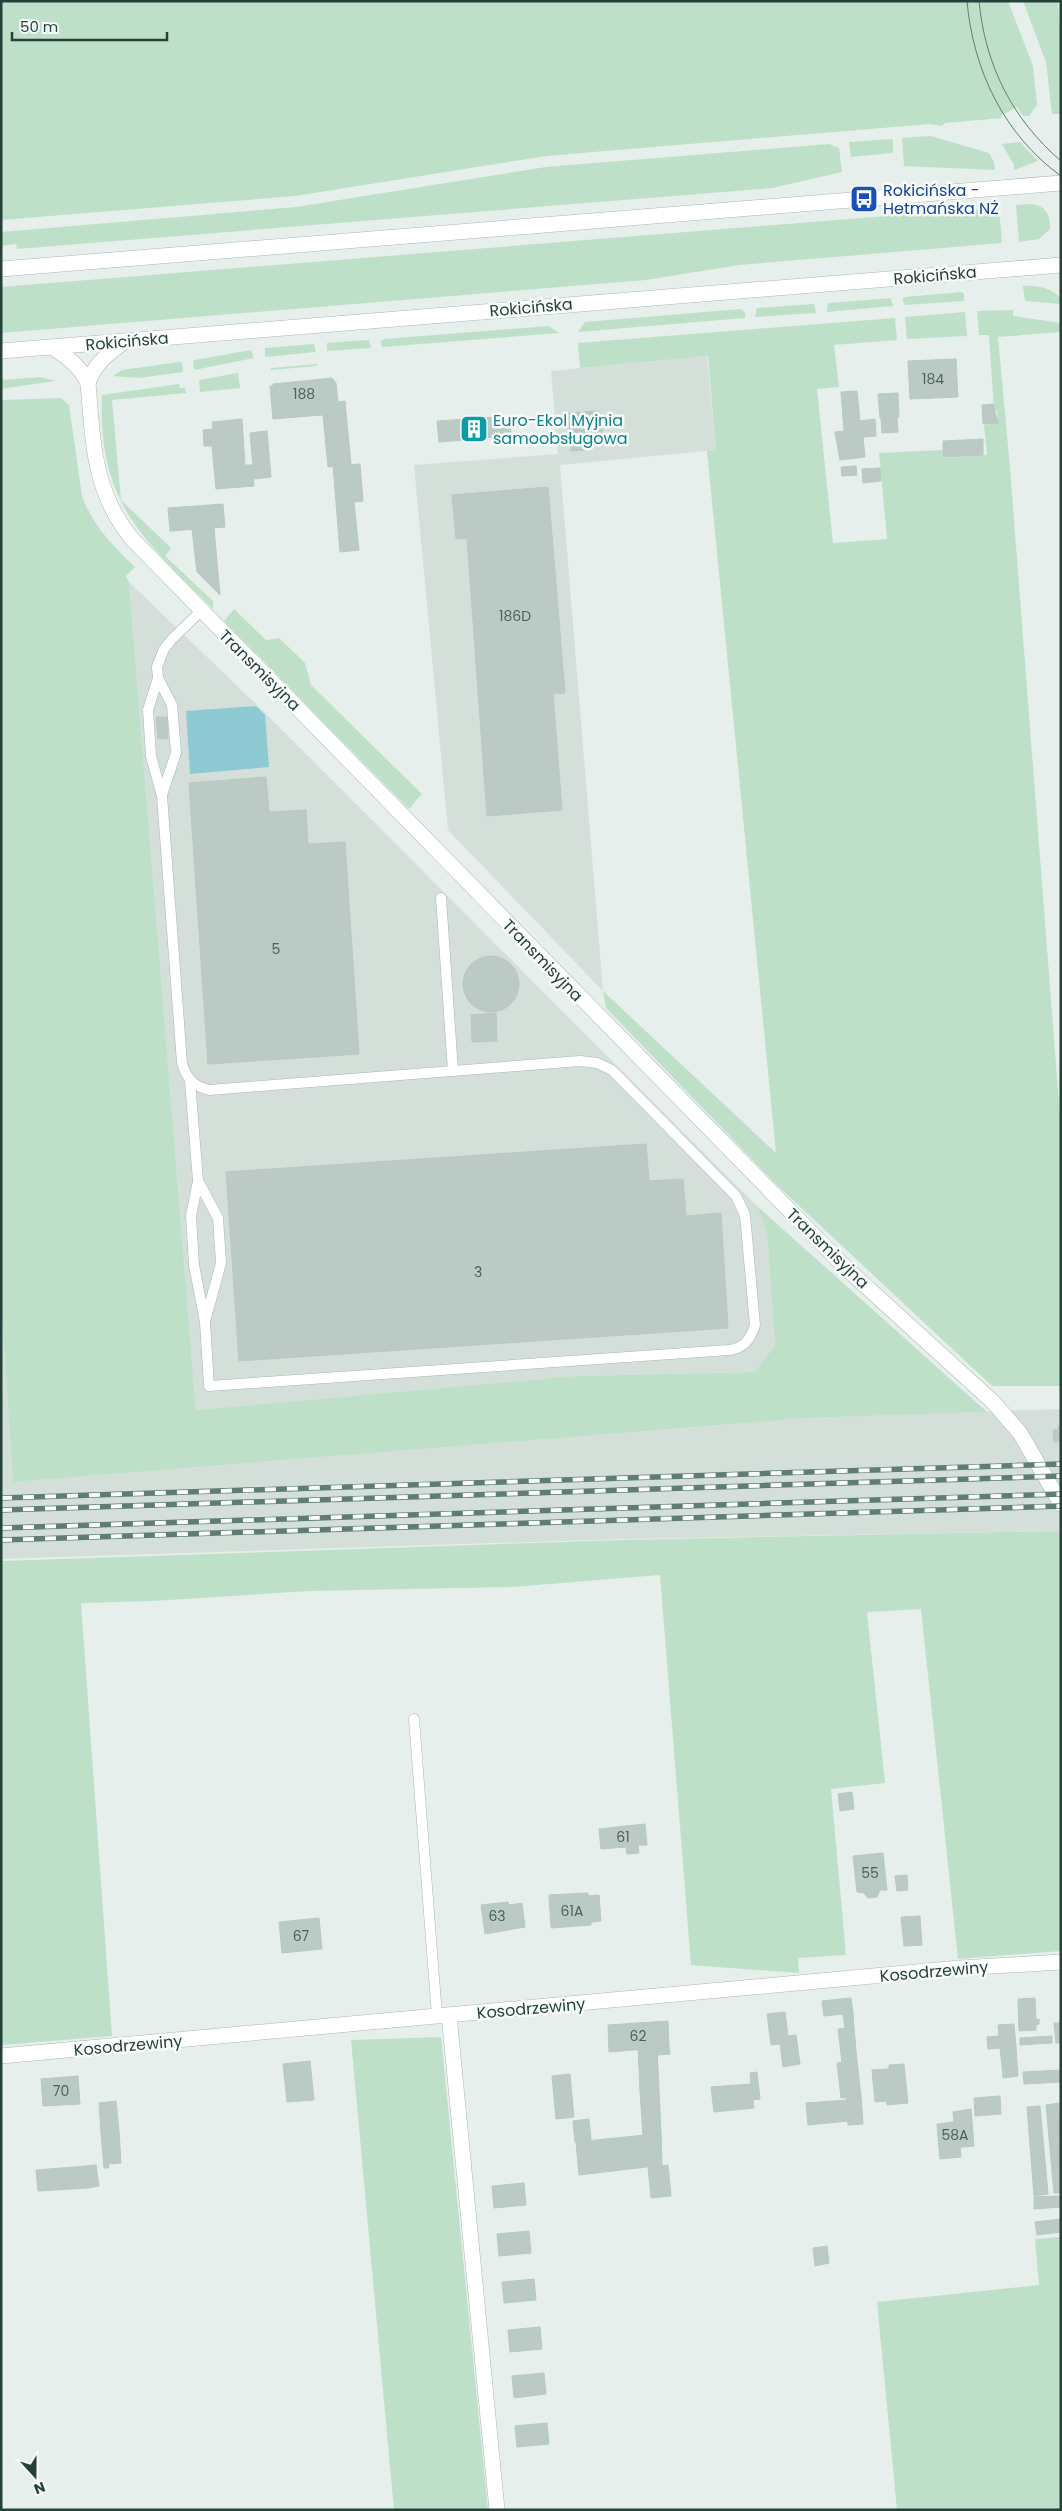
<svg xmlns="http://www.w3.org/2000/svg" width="1062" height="2511" font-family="Poppins,sans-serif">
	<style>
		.built { fill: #d4dfda }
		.green { fill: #bfe0c8 }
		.water { fill: #8ec9d4 }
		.building { fill: #bbcac4; stroke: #b8c9c2 }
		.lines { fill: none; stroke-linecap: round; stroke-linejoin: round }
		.service-casing { stroke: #a8b8b2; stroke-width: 11 }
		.minor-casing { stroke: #a8b8b2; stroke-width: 16 }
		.tertiary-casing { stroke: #a8b8b2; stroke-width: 16 }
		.secondary-casing { stroke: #a4bbb3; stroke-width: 16 }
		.service { stroke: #fff; stroke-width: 10 }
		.minor { stroke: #fff; stroke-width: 15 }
		.tertiary { stroke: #fff; stroke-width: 15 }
		.secondary { stroke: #fff; stroke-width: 15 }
		.tram { stroke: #5f7d75; stroke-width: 1 }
		.rail-casing { stroke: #5f7d75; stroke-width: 5.5 }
		.rail { stroke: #f7fbf9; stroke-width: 4; stroke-dasharray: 11; stroke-linecap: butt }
		.labels { text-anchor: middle; stroke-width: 5; stroke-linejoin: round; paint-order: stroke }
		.number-label { font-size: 14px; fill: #4a645c }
		.transit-label { font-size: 16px; fill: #164399; stroke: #f7fbf9; text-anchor: start }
		.street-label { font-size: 16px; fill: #24423a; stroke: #f7fbf9 }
		.culture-label { font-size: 16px; fill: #0d838f; stroke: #f7fbf9; text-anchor: start }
	</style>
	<rect width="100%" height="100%" fill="#e6efeb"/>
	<g class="built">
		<polygon points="707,356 716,450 560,465 603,991 448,830 414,465 558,454 551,371"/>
		<polygon points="129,582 256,704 757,1206 767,1233 775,1345 755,1372 575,1376 196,1410"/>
		<polygon points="1,1303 13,1482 808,1418 1061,1409 1061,1531 622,1539 1,1559"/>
	</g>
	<g class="green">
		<polygon points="1,1 1008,1 1033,66 1037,105 1029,116 1023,116 1017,107 1001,116 1002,118 945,123 942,126 930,124 546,156 295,196 1,220"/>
		<polygon points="1023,1 1058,1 1061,46 1061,114 1052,114 1046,62"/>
		<polygon points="931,136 989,153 994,162 995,170 904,166 902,138"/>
		<polygon points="893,139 893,153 851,157 849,142"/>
		<polygon points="1020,142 1038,161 1014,170 1014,165 1002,144"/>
		<polygon points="829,144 839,148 842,172 772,188 17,249 16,244 1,246 1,232 296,207 546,167"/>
		<path d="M 1032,204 C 1047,207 1050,215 1050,229 L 1039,239 L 1019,242 L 1016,205 Z"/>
		<polygon points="999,207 1002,243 739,265 646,280 1,333 1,287"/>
		<path d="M 1023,286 C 1037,285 1052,288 1061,299 L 1061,304 L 1025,301 Z"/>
		<polygon points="961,292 964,294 964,301 904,305 903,299 905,297"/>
		<polygon points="891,298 893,306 827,312 828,303"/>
		<polygon points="814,304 816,313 755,317 757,308"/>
		<polygon points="741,309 745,313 745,318 578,332 585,322"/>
		<polygon points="1013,310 1013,316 1061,323 1061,332 998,337 1010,468 1061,1130 1061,1386 992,1386 779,1187 606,1008 603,991 776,1153 707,451 716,450 708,356 580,368 578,343 895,318 897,340 834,345 839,387 817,389 833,543 887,539 879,453 942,450 943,458 987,455 984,425 998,423 997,411 994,411 989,335 979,335 977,311"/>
		<polygon points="965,312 967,336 907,339 905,317"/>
		<polygon points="549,326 559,333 382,347 381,341 384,339"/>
		<polygon points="369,340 371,348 327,351 327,343"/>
		<polygon points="314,344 316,352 265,357 265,348"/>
		<polygon points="251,350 254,358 194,370 193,361 195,360"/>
		<polygon points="179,362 182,363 183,372 139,378 113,376 122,370"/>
		<polygon points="317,364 317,366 271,370 271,368"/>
		<polygon points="238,373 240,388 200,392 199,380"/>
		<polygon points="40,377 55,381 1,389 1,380"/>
		<path d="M 179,384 L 180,388 L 185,388 L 186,393 L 112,400 L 121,500 L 171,548 L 165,556 L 213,601 L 213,609 C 142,537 98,504 102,395 Z"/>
		<path d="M 61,398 L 69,405 L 82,496 C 93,526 113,546 135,567 L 126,576 L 129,582 L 196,1410 L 575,1376 L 755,1372 L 775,1345 L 767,1233 L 757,1206 L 987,1412 L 808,1418 L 13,1482 L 1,1303 L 1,400 Z"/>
		<polygon points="234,609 266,640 279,638 305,663 311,685 422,794 409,809 224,621"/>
		<polygon points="1060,1531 1061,1951 958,1959 921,1609 867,1612 885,1783 831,1789 846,1955 798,1958 799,1973 691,1965 660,1575 513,1587 309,1591 153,1601 81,1603 112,2036 1,2045 1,1561 622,1540"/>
		<polygon points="441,2037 488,2510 394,2510 351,2040"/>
		<polygon points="1061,2237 1061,2510 897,2510 877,2302 1039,2285 1035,2239"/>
	</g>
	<polygon class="water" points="256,706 265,715 269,767 190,774 186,711"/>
	<g class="building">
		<polygon points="956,359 958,397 910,399 908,361"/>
		<polygon points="332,378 336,383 338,402 345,401 346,413 273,419 270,386 273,386 273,384"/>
		<polygon points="857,391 860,421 875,419 876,436 863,437 865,457 840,460 835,432 844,431 841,392"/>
		<polygon points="898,393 899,417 880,418 878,394"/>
		<polygon points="993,404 998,423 983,424 982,405"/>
		<polygon points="598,411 598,422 602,421 603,438 585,439 583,412"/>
		<polygon points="582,412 585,450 571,451 568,413"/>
		<polygon points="346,413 351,464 328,467 323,415"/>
		<polygon points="510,416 511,436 439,442 437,421"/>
		<polygon points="897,417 898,432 882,433 881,418"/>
		<polygon points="242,419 245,465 252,465 254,486 216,489 212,446 204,446 203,430 213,429 212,422"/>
		<polygon points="267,431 271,477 254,479 250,433"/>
		<polygon points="983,439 983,455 943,457 943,441"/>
		<polygon points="360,464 363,501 354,502 359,550 340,552 333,466"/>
		<polygon points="856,466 857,475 842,476 841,467"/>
		<polygon points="880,468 881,481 863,483 862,469"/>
		<polygon points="548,487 565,693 553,694 562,810 487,816 467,538 456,539 452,495"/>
		<polygon points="223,504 225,527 170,531 168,508"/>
		<polygon points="214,528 220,595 197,572 192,529"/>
		<polygon points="156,717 167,717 168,738 158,739"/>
		<polygon points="266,777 269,812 306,810 308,844 345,842 359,1054 208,1064 189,783"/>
		<circle cx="491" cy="984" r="28"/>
		<polygon points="496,1013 497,1041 472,1042 471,1015"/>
		<polygon points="646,1144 649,1181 683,1179 686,1216 721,1213 728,1328 239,1361 226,1172"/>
		<polygon points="1058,1426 1061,1426 1061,1441 1054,1442 1053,1430 1058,1430"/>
		<polygon points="852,1792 854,1809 840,1811 838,1794"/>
		<polygon points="645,1824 647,1845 638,1845 639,1853 627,1854 626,1847 601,1849 599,1829"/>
		<polygon points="883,1853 887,1890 880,1890 877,1897 868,1898 864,1893 857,1892 853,1856"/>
		<polygon points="907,1875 908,1890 897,1891 895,1876"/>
		<polygon points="588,1893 588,1896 599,1895 601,1921 591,1922 591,1925 551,1928 549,1895"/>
		<polygon points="508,1902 509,1905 522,1903 525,1927 485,1934 481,1905"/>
		<polygon points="920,1916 922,1945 904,1946 901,1917"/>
		<polygon points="319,1918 322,1949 282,1953 279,1922"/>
		<polygon points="851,1998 853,2013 824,2016 822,2001"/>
		<polygon points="1035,1998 1036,2020 1039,2019 1039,2024 1036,2025 1036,2030 1019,2031 1018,1999"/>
		<polygon points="785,2012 788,2036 796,2035 797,2042 771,2045 767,2014"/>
		<polygon points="853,2013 854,2028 845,2029 843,2014"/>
		<polygon points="668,2021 669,2047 609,2052 608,2025"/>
		<polygon points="1054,2023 1061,2023 1061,2043 1056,2043"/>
		<polygon points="1014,2024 1016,2047 988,2049 987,2037 999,2036 998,2025"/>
		<polygon points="854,2028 857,2061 842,2063 838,2029"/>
		<polygon points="1052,2036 1052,2043 1020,2045 1020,2038"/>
		<polygon points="797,2042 800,2064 783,2067 780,2044"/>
		<polygon points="657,2047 659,2090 640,2091 638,2048"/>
		<polygon points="669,2047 670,2054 657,2055 657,2048"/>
		<polygon points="1016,2047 1017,2064 1002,2065 1000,2049"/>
		<polygon points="310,2061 314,2100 287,2102 283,2064"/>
		<polygon points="857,2061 861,2096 841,2098 837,2063"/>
		<polygon points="904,2064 908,2103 887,2105 886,2101 875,2102 872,2070 889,2069 889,2065"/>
		<polygon points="1017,2064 1018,2076 1003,2078 1002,2065"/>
		<polygon points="1061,2070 1061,2082 1024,2084 1023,2072"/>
		<polygon points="757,2072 760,2099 753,2100 754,2108 714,2112 711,2087 751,2084 750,2073"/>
		<polygon points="570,2074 574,2117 556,2119 552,2076"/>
		<polygon points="78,2076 80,2104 43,2106 41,2079"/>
		<polygon points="659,2090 661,2133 643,2135 640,2091"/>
		<polygon points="861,2096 863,2124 848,2125 846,2097"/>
		<polygon points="1000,2096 1001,2114 975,2116 974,2098"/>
		<polygon points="847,2100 848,2121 808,2125 806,2103"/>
		<polygon points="116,2101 119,2131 101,2133 99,2103"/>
		<polygon points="1059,2103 1061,2193 1054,2193 1046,2105"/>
		<polygon points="1040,2106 1048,2194 1034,2196 1027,2107"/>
		<polygon points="971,2109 974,2146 939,2149 937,2124 954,2122 953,2112"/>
		<polygon points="589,2119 591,2140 575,2142 573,2121"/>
		<polygon points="119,2131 121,2163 108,2164 109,2168 104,2168 101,2133"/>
		<polygon points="661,2133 662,2165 638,2168 635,2136"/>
		<polygon points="635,2136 638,2168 579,2175 576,2142"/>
		<polygon points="960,2147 961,2157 940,2159 939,2149"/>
		<polygon points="96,2165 99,2186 88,2188 86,2166"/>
		<polygon points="668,2165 671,2196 651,2198 648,2167"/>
		<polygon points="86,2166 88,2188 38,2191 36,2170"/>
		<polygon points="524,2183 526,2205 494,2208 492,2186"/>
		<polygon points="1061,2196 1061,2207 1034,2209 1034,2197"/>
		<polygon points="1061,2219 1061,2232 1037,2235 1035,2222"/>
		<polygon points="529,2231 531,2253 499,2256 497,2234"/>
		<polygon points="827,2246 829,2263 815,2266 813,2248"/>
		<polygon points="534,2279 536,2300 504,2303 502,2282"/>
		<polygon points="540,2327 542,2349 510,2352 508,2330"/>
		<polygon points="544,2373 546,2394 514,2398 512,2376"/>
		<polygon points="547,2423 549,2444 517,2447 515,2426"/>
	</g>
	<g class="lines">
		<defs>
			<g id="service">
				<path d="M 158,678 L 148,710 L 151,756 L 162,796 L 182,1063 C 186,1078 193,1086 209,1090 L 580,1061 L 597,1063 L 612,1070 L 736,1196 L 745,1215 L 755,1325 C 750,1340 744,1348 729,1350 L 209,1386 L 205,1322 L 194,1265 L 191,1216 L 198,1181 L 190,1081"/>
				<polyline points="162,795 176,753 172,705 158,678 157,667 164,649 172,639 201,611"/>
				<polyline points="441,898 453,1071"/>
				<polyline points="198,1181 218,1218 221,1263 206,1318"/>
				<polyline points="414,1719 437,2016"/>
			</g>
			<g id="minor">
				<polyline points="449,2015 497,2510"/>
				<polyline points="1,2056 960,1968 1061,1962"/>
			</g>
			<g id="tertiary">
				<path d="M 52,347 C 67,357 81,367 88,383 C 93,442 93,491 132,539 L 847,1269 L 993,1402 L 1020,1433 L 1061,1504"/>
				<path d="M 88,383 C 94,364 110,351 126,341"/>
			</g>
			<g id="secondary">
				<polyline points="1,269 1061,183"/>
				<polyline points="1,351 1061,265"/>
			</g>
		</defs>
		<use href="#service" class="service-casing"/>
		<use href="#minor" class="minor-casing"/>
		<use href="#tertiary" class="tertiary-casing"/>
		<use href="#secondary" class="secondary-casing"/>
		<use href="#service" class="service"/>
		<use href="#minor" class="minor"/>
		<use href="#tertiary" class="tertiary"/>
		<use href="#secondary" class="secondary"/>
		<g class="tram">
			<path d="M 967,1 C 973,70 1004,135 1061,176"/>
			<path d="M 979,1 C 985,65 1012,119 1061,161"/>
		</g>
		<defs>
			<g id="rail">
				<polyline points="1,1498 1061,1464"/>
				<polyline points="1,1510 1061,1476"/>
				<polyline points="1,1528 1061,1494"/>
				<polyline points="1,1540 1061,1506"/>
			</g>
		</defs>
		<use href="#rail" class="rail-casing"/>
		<use href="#rail" class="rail"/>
	</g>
	<defs>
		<symbol id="bus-square" viewBox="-11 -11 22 22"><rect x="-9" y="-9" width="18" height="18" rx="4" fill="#1a4fb4" stroke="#f7fbf9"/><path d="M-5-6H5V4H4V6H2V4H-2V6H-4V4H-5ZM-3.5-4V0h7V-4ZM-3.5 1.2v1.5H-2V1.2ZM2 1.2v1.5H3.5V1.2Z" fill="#fff"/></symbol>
		<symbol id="building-square" viewBox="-11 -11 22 22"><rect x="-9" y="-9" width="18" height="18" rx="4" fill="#0f9aa8" stroke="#f7fbf9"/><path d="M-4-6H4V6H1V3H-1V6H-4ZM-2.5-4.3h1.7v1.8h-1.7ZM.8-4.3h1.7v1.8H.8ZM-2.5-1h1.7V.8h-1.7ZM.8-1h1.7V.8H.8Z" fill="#fff"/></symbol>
	</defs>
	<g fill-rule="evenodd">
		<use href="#bus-square" x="848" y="183" width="32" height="32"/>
		<use href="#building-square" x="458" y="413" width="32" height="32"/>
	</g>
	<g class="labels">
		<g class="number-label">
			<text x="933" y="384">184</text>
			<text x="304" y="399">188</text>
			<text x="515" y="621">186D</text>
			<text x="276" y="954">5</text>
			<text x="478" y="1277">3</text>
			<text x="623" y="1842">61</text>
			<text x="870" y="1878">55</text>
			<text x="572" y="1916">61A</text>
			<text x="497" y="1921">63</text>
			<text x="301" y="1941">67</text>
			<text x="638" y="2041">62</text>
			<text x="61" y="2096">70</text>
			<text x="955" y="2140">58A</text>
		</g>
		<g class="transit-label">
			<text x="883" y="196">Rokicińska -<tspan x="883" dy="18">Hetmańska NŻ</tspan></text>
		</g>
		<g class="street-label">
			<text transform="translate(935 275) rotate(-5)" y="6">Rokicińska</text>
			<text transform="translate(531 307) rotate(-5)" y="6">Rokicińska</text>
			<text transform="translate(127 341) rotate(-5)" y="6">Rokicińska</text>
			<text transform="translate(260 670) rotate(45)" y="6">Transmisyjna</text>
			<text transform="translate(543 960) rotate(46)" y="6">Transmisyjna</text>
			<text transform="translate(828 1248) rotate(44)" y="6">Transmisyjna</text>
			<text transform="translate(934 1971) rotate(-5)" y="6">Kosodrzewiny</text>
			<text transform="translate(531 2008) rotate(-5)" y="6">Kosodrzewiny</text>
			<text transform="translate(128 2045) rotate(-5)" y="6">Kosodrzewiny</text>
		</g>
		<g class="culture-label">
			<text x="493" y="426">Euro-Ekol Myjnia<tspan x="493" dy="18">samoobsługowa</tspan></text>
		</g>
	</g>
	<rect width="1062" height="2511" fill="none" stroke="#24423a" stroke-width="5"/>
	<g transform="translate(35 2476) rotate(159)" stroke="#f7fbf9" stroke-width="4" paint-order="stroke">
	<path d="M0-4L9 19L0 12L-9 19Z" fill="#24423a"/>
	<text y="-8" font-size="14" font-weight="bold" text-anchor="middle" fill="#24423a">N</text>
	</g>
	<path d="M12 32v8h155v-8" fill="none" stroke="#24423a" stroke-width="2.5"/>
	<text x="20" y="32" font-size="15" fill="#24423a" stroke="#f7fbf9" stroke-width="4" paint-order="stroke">50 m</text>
</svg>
